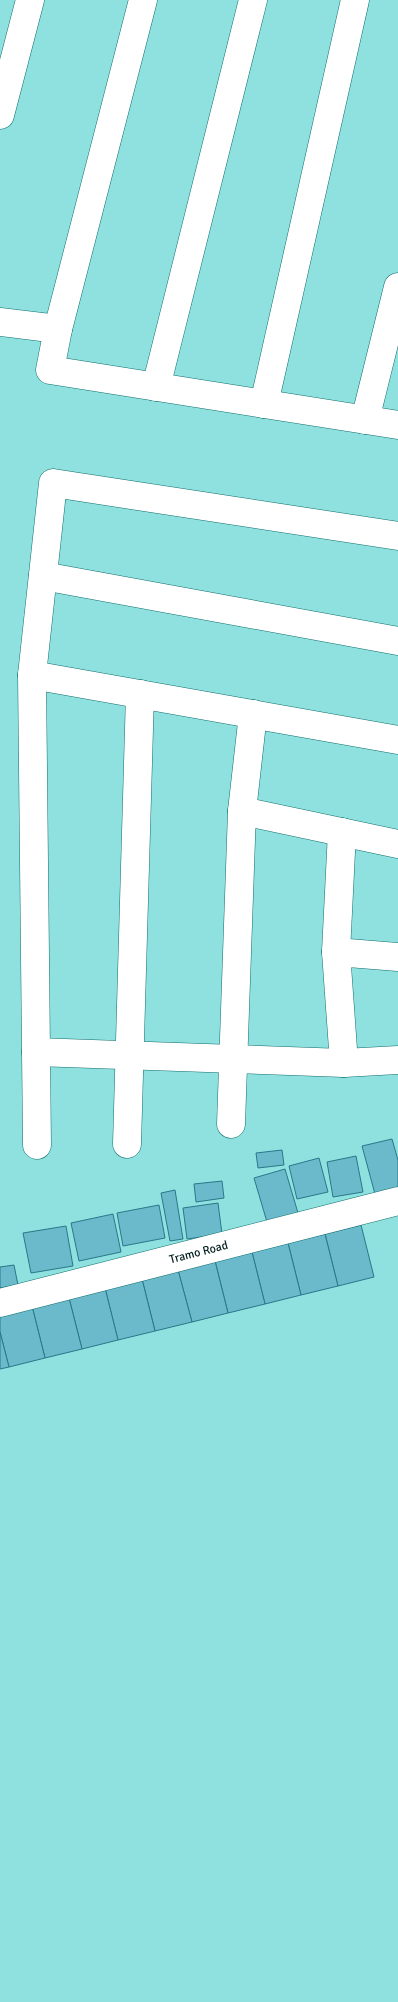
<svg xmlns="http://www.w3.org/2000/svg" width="398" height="2002" font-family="Signika,sans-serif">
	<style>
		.building { fill: #6bbacb; stroke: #267989 }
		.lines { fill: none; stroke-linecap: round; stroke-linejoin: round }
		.street-casing { stroke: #0f6f6e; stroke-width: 29 }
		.secondary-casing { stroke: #0f6f6e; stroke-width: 29 }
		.street { stroke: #fff; stroke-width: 28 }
		.secondary { stroke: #fff; stroke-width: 28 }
		.labels { text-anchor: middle; stroke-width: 4; stroke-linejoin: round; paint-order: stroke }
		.street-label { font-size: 12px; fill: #031d1d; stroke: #9beeeb }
	</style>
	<rect width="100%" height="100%" fill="#8ee1de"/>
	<g class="building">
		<polygon points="392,1139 398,1160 398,1189 375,1194 362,1146"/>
		<polygon points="282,1150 284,1165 258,1168 256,1153"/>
		<polygon points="356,1156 363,1192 333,1197 327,1162"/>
		<polygon points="319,1158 328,1192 297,1199 289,1166"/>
		<polygon points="285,1169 298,1213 267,1222 254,1178"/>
		<polygon points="222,1181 224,1198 196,1202 194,1184"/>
		<polygon points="175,1190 183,1239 170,1241 161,1193"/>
		<polygon points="218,1203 222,1234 187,1239 183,1208"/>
		<polygon points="159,1205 165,1238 123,1246 117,1213"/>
		<polygon points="113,1214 121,1252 79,1261 71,1223"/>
		<polygon points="361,1225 374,1277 338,1286 325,1234"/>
		<polygon points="66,1226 73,1266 31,1273 23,1233"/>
		<polygon points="325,1234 338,1286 301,1295 288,1243"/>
		<polygon points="288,1243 301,1295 265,1304 252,1252"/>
		<polygon points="252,1252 265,1304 228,1313 215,1261"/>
		<polygon points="215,1261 228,1313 192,1322 178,1270"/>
		<polygon points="14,1265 18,1285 0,1288 0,1267"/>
		<polygon points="178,1270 192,1322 155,1331 142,1279"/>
		<polygon points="142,1279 155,1331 118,1340 105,1288"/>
		<polygon points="105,1288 118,1340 82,1349 69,1298"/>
		<polygon points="69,1298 82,1349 45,1358 32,1306"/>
		<polygon points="32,1306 45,1358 9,1367 0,1332 0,1314"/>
		<polygon points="0,1332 9,1367 0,1369"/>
	</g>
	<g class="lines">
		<defs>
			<g id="street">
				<polyline points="0,115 30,0"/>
				<polyline points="0,322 58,329 50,370 398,425"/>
				<polyline points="58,329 143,0"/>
				<polyline points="156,387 253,0"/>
				<polyline points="264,404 355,0"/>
				<polyline points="365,420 398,287"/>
				<polyline points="43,576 398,641"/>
				<polyline points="32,675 398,740"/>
				<polyline points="242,811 253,714"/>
				<polyline points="336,952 342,832"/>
				<polyline points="398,957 336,952 344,1063 398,1060"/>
				<polyline points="36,1052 344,1063"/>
				<polyline points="231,1124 242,811 398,844"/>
				<polyline points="127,1144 140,694"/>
				<polyline points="37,1145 32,675 53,483 398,536"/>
			</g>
			<g id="secondary">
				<path id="s1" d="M 0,1303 L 398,1201"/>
			</g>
		</defs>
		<use href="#street" class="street-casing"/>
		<use href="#secondary" class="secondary-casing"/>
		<use href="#street" class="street"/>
		<use href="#secondary" class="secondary"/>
	</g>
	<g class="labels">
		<g class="street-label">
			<text dy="4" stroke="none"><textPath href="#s1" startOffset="205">Tramo Road</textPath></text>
		</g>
	</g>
</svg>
